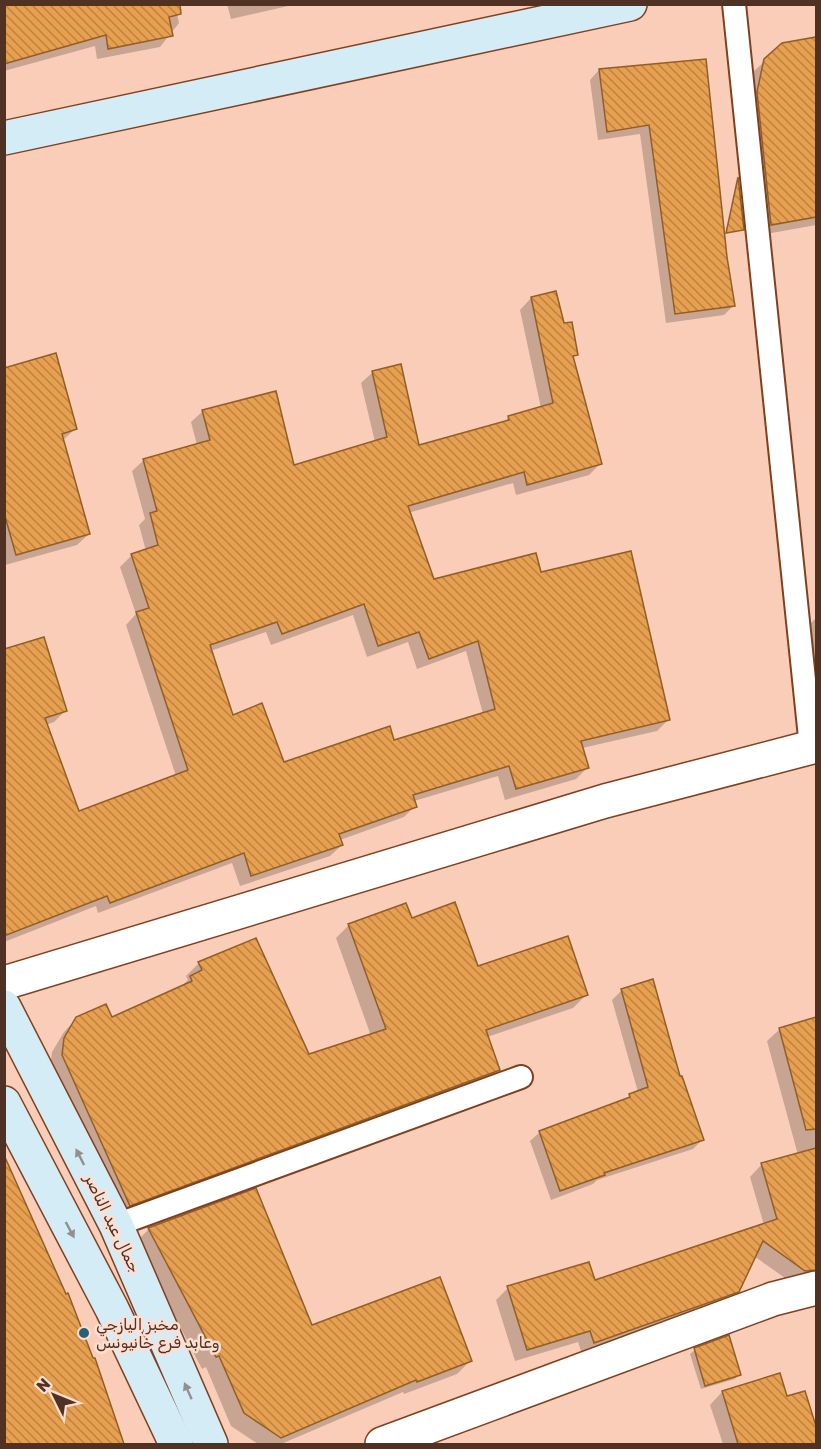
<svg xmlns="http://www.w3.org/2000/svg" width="821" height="1449" font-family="Rubik,Vazirmatn,sans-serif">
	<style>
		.shadow { fill: #0003; fill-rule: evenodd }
		.building { fill: url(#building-back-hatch); stroke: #915f25; stroke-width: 1.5; fill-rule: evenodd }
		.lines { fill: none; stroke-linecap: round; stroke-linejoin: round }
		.service-casing { stroke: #7f401f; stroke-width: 26 }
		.minor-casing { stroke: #7f401f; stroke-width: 36 }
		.secondary-casing { stroke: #7f401f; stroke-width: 36 }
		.service { stroke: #fff; stroke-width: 22 }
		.minor { stroke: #fff; stroke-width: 33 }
		.secondary { stroke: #d4ecf6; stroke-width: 33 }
		.oneway { fill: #928f8d }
		.poi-dot { fill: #246279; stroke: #fdded0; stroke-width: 2 }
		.labels { text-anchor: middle; stroke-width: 5; stroke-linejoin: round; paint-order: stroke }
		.street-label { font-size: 16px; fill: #503224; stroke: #fdded0 }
		.poi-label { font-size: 16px; fill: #503224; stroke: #fdded0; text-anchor: start }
	</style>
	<defs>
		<pattern id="building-back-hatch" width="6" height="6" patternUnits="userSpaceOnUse" patternTransform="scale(1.5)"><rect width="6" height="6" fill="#e79f50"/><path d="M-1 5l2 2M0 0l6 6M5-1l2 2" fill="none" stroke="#be8242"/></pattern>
	</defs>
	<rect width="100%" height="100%" fill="#facdb8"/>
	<g class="shadow">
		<polygon points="4,4 175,4 179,23 160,47 97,59 95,46 4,71"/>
		<polygon points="227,4 297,4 231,19"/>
		<polygon points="816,39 816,225 760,235 746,104 753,72 783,45"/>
		<polygon points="705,60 726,257 733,306 724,315 666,323 640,134 598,140 590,80 599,70"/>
		<path d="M 531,298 L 563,325 L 577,354 L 572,359 L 600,464 L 589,475 L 516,495 L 513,483 L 408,513 L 433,581 L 540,574 L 668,720 L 657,731 L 582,748 L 587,768 L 576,779 L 505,800 L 498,776 L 414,801 L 415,806 L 404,817 L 340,840 L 342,845 L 330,856 L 240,886 L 232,863 L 98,913 L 96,906 L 4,942 L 4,650 L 65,711 L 54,722 L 46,725 L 78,813 L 176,776 L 126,625 L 136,614 L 120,567 L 132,555 L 146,551 L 139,525 L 145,519 L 132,471 L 144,460 L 197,445 L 191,422 L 203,411 L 293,467 L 375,442 L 361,383 L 373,372 L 418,447 L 503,423 L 509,417 L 541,408 L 520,310 ZM 353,615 L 367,657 L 408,642 L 417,669 L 466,651 L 483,714 L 393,742 L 283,764 L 232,717 L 210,651 L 266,632 L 271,645 Z"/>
		<polygon points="4,369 75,429 62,441 89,534 77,545 5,565"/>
		<polygon points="816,618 816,676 807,627"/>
		<polygon points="411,920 477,968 586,995 573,1008 487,1037 498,1070 485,1083 117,1217 50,1068 52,1052 64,1032 77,1018 111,1019 180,988 188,980 186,976 199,963 308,1056 371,1036 336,938 349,925"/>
		<polygon points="622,990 679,1078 702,1140 693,1149 597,1180 593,1184 551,1200 530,1141 540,1132 623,1101 638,1092 612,1000"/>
		<polygon points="816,1019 816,1287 792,1283 754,1256 738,1291 725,1303 582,1354 578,1342 515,1361 496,1300 508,1288 594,1282 764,1225 750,1177 762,1164 798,1155 767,1041 780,1029"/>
		<polygon points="4,1156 94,1360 122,1444 4,1444"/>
		<polygon points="149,1229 311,1327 470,1361 457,1374 404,1394 403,1392 281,1444 258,1444 231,1426 206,1367 202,1369 136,1242"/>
		<polygon points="695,1350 739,1374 735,1379 701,1389 690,1354"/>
		<polygon points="779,1375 786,1398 804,1393 816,1431 816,1444 723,1444 710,1405 722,1392"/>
	</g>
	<g class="building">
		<polygon points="4,4 180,4 181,14 169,17 173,36 108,49 106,35 4,64"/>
		<polygon points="816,37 816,217 771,225 757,92 764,59 782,43"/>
		<polygon points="706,59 727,257 735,306 675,314 649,125 607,132 599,69"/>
		<polygon points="738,177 744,230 726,233"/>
		<path d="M 556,291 L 564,323 L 572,322 L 578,355 L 573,356 L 602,464 L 527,485 L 524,472 L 408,506 L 434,579 L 536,553 L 541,572 L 631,551 L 670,720 L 581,741 L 589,768 L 516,789 L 509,766 L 413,795 L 417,807 L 339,834 L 343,845 L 251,876 L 244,853 L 110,903 L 107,896 L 4,936 L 4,649 L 44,637 L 67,711 L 45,718 L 79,811 L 188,770 L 136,612 L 149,608 L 131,554 L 158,545 L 150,513 L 157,511 L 143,459 L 210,440 L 202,410 L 276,391 L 294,465 L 387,437 L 372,371 L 401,364 L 419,445 L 509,420 L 508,416 L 553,403 L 531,297 ZM 364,604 L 378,646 L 419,632 L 429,659 L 478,641 L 495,709 L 394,740 L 390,726 L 284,762 L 262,703 L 233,715 L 210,645 L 277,622 L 282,634 Z"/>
		<polygon points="56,353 77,429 62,434 90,534 16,555 4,513 4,368"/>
		<polygon points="455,902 478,966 568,936 588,995 486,1030 500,1070 130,1206 62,1055 64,1038 76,1017 106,1004 112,1017 192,981 190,976 202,970 198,962 256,938 309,1054 386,1029 348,924 406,903 412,918"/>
		<polygon points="653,979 680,1076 682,1076 704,1140 604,1173 605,1175 560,1191 539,1131 630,1097 629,1094 648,1087 621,989"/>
		<polygon points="816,1017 816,1129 806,1130 779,1028"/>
		<polygon points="816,1148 816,1270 805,1271 763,1241 739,1292 594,1343 590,1331 527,1350 507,1286 589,1262 595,1280 777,1219 761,1163"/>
		<polygon points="4,1155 66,1294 68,1293 93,1358 95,1358 124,1444 4,1444"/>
		<polygon points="256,1188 312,1325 440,1277 472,1361 417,1382 416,1380 281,1438 244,1413 219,1356 216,1357 148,1228"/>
		<polygon points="729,1335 741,1375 705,1386 694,1348"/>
		<polygon points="780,1373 787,1396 805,1391 816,1426 816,1444 738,1444 722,1391"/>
	</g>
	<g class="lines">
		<defs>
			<g id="service">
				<polyline points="734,4 811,747"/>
				<polyline points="116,1225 521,1077"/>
			</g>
			<g id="minor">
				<polyline points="4,983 605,801 816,746"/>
				<polyline points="382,1444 773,1299 816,1288"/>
			</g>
			<g id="secondary">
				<polyline points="4,138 630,4"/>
				<polyline points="4,1007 116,1225 211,1444"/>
				<polyline points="4,1103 112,1309 176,1444"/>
			</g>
		</defs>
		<use href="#service" class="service-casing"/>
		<use href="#minor" class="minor-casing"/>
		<use href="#secondary" class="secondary-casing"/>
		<use href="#service" class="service"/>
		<use href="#minor" class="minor"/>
		<use href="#secondary" class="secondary"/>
	</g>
	<defs><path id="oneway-solid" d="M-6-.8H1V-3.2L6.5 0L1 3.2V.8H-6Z" transform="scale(1.5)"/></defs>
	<g class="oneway">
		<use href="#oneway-solid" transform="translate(80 1157) rotate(-117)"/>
		<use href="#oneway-solid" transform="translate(70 1230) rotate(62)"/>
		<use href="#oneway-solid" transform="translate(188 1391) rotate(-114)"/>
	</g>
	<circle class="poi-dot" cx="84" cy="1333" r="6"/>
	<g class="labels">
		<g class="street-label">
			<text transform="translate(113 1223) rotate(64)" y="6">جمال عبد الناصر</text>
		</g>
		<g class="poi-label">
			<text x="96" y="1330">مخبز اليازجي<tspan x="96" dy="18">وعابد فرع خانيونس</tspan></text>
		</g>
	</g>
	<rect width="821" height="1449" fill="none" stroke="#503224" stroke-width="12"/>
	<g transform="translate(54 1395) rotate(313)" stroke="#fdded0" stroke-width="4.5" paint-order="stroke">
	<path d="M0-4.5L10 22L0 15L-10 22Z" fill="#503224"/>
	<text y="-9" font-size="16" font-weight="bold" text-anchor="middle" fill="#503224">N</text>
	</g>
</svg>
